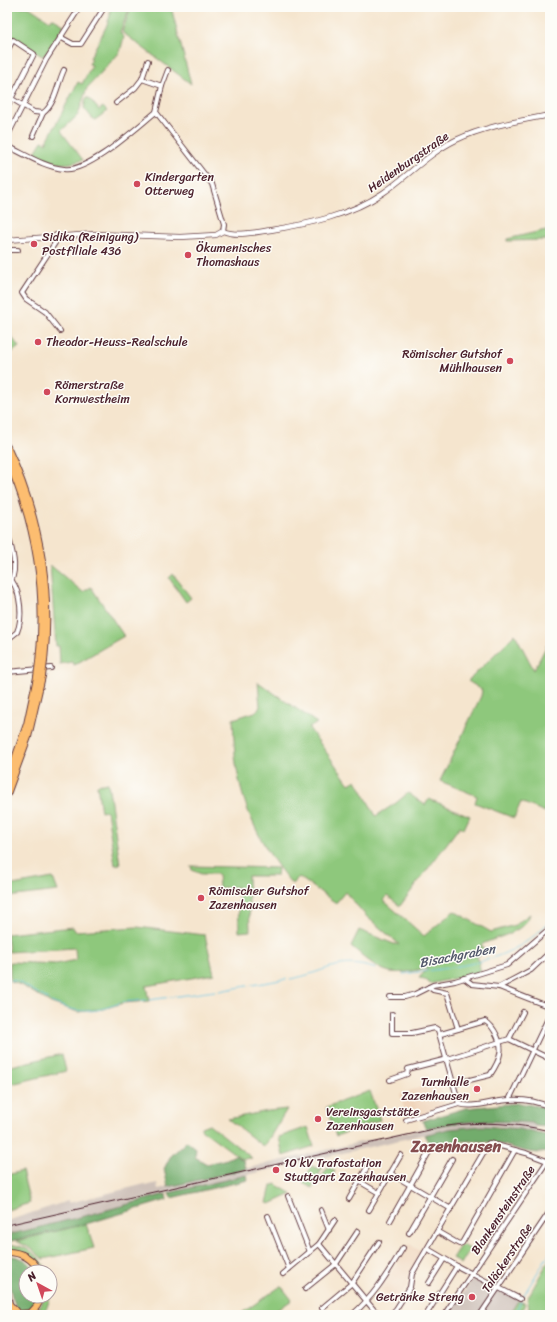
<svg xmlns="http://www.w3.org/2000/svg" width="557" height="1322" font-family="Sriracha,sans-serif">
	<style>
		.built { fill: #f0d5bc }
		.industrial { fill: #cec1b9 }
		.green { fill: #8ec87c; stroke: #6c7454 }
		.forest { fill: #72ac6c; stroke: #5e664c }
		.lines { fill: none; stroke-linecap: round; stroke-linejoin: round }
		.stream { stroke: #64c3e2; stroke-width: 1 }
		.minor-casing { stroke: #643d43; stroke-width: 6 }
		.tertiary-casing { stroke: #643d43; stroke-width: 6 }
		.secondary-casing { stroke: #643d43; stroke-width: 8 }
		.trunk-casing { stroke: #643d43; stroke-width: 8 }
		.minor { stroke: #fff; stroke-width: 4 }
		.tertiary { stroke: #fff; stroke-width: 4.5 }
		.secondary { stroke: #fee5c5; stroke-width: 5.5 }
		.trunk { stroke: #fcbd6f; stroke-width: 6 }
		.rail { stroke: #4a1f2b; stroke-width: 1 }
		.trunk-bridge-casing { stroke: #643d43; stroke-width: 8; stroke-linecap: butt }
		.trunk-bridge { stroke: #fcbd6f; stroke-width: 6 }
		.poi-dot { fill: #d1495b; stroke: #fdfcf7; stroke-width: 1.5 }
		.labels { text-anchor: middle; stroke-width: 3; stroke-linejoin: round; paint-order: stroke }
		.street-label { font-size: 12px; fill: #4a1f2b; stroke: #fdfcf7 }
		.poi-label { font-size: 12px; fill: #4a1f2b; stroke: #fdfcf7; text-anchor: start }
		.water-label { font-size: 13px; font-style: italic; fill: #53586b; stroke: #fdfcf7 }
		.district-label { font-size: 16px; font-weight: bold; fill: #854d4f; stroke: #fdfcf7 }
	</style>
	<rect width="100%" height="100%" fill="#fdfcf7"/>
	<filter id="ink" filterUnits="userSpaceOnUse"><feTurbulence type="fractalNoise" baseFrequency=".025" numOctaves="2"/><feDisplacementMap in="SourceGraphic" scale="8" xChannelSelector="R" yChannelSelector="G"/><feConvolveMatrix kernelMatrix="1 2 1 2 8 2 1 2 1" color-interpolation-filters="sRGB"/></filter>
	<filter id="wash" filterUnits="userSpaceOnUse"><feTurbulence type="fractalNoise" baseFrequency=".012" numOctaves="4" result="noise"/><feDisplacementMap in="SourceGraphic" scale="16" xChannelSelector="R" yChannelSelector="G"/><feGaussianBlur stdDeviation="0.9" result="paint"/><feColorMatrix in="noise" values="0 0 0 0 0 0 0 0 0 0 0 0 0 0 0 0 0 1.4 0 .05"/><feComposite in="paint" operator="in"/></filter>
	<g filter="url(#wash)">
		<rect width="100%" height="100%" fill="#f5e5ce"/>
		<g class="built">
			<polygon points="434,1083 435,1087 440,1086 445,1107 407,1119 400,1094"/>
			<polygon points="409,1244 422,1252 408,1275 407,1286 398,1301 380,1290"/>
		</g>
		<g class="industrial">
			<polygon points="472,1120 496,1120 532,1123 536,1125 536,1132 497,1126 448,1129 176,1191 93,1214 7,1234 7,1221 68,1201 69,1203 145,1184 146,1186 157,1183 158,1189 369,1140 452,1122"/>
			<polygon points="474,1277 520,1298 509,1315 448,1315"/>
		</g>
		<g class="green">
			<polygon points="7,7 29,7 50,21 52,18 64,25 46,54 42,56 7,34"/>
			<path d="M 110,7 L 130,7 L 120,32 L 124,37 L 120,52 L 87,88 L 78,115 L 61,131 L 83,160 C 61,167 53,163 34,154 L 42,141 L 46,143 L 78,82 L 82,84 L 92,65 L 89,64 L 92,59 L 90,58 L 106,27 L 110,16 Z"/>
			<polygon points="131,7 171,7 191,84 122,32"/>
			<polygon points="86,98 89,98 99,110 103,107 107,111 95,120 93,119 84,108"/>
			<polygon points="550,229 550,240 507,241 507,239"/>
			<polygon points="7,330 19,347 7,356"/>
			<polygon points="50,565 83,592 91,587 124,636 74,665 72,662 60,664 59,646 56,646"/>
			<polygon points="173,574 191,598 186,602 169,578"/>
			<polygon points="515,634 534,670 550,639 550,798 545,812 521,802 514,818 475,803 477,796 440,781 481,696 482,690 468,681"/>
			<path d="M 258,682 L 317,723 L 309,728 L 349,784 L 356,780 L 376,816 L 396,803 L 408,793 L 425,805 L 429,799 L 470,816 L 464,829 L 460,826 L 400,906 L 387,896 L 383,900 L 424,936 L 454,911 L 491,932 L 515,925 L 530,914 C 524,934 497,936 481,945 L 486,952 L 477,956 L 481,972 L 430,984 L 425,979 L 419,978 L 428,968 C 416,970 403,974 390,972 C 376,969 362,955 351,946 L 359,930 L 394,944 L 399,944 L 367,917 L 345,892 L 336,903 L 299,877 L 292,884 C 266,854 245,814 238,775 C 234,756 234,737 233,719 L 255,712 L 260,707 Z"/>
			<polygon points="108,783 120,864 115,865 107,811 101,812 97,785"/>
			<polygon points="191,866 278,868 277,876 248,876 250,931 239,932 238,887 219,888 218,874 201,874 192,870"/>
			<polygon points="53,878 58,891 7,897 7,886"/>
			<polygon points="73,927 75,931 137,927 205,935 214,974 146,986 149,1001 123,1003 103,1009 78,1012 51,1003 21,985 10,981 10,962 56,964 76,960 75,948 9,952 7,934"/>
			<polygon points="62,1054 66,1071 7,1085 7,1067"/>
			<polygon points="370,1091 380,1120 336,1136 326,1107"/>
			<polygon points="287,1109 264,1147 228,1119 268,1111"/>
			<polygon points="209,1124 252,1158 242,1159 201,1129 201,1127"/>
			<polygon points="308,1127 314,1146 283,1156 279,1137"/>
			<polygon points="322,1164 324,1165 312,1188 303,1183 312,1166 319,1169"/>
			<polygon points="328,1167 335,1171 328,1182 321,1178"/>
			<polygon points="22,1171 30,1203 7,1210 7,1175"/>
			<polygon points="275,1184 292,1194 270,1204 267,1203 271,1186"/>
			<polygon points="86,1224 94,1248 43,1259 32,1249 16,1241"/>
			<path d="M 7,1244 C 27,1246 39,1253 48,1272 L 43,1272 C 33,1261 23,1248 7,1250 Z"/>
			<polygon points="463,1245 470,1249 461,1264 452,1258 460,1246"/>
			<polygon points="550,1258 550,1315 525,1315 529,1308 527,1299"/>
			<path d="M 50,1278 C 52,1292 50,1303 43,1315 L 34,1315 L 42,1303 L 44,1296 L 50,1296 Z"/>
			<polygon points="281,1286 292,1300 270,1315 239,1315"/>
			<polygon points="518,1301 525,1303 521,1315 509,1315"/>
		</g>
		<g class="forest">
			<path d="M 519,1103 L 543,1107 L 550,1111 L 550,1127 L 536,1126 L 532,1123 C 494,1120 464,1120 426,1128 L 422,1121 L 466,1108 Z"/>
			<path d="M 482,1126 L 519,1129 L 550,1136 L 550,1149 L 548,1152 C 529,1156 513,1146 494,1143 C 473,1139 451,1142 429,1143 L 424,1135 L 449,1129 Z"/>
			<polygon points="187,1141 196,1148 195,1157 207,1164 227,1159 235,1155 244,1161 246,1169 168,1187 164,1169 170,1157"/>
			<polygon points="247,1175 248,1180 171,1198 169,1193"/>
			<polygon points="166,1194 167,1200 86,1224 7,1242 7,1235 85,1216"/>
			<path d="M 13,1256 C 25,1258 30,1263 37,1272 L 26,1272 L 26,1296 L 38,1296 L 32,1307 L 22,1312 C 10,1308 7,1269 7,1257 Z"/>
		</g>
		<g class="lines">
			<g class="stream">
				<path d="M 403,974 C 454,967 515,964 550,920"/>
				<path d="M 290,979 C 326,973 337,956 376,969"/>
				<polyline points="10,980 17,981 49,1000"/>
				<polyline points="219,991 286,979"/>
				<polyline points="149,1000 215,991"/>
				<path d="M 51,1002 C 79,1014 91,1014 120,1003"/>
				<polyline points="123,1002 146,1000"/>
				<polyline points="522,1298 550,1252"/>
				<polyline points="514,1315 521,1301"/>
			</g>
		</g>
	</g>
	<g filter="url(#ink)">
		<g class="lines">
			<defs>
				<g id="minor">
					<polyline points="60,37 73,44 81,44 102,11"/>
					<polyline points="7,51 13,40 34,54 7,107"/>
					<polyline points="148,61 142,79 162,86"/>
					<polyline points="168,70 162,86 156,112 212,184 224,224 223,231"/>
					<path d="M 7,96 L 34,112 L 43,113 C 55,105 58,82 64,70"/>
					<polyline points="116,103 135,88 142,79"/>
					<polyline points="33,136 43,113"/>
					<polyline points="7,137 46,60 80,7"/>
					<path d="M 7,146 C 25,154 44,167 64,169 C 88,173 136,128 156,112"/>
					<polyline points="56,235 55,243 22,293 26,299 45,312 60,331"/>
					<polyline points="7,250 18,250"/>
					<path d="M 7,531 C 11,547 21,573 7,586"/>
					<path d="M 7,640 L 17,632 C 23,618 21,594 12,581"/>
					<polyline points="7,672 51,668"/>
					<polyline points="464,978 472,984 499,987 550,1007"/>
					<polyline points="429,987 433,990 447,993 458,1029"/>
					<polyline points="499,987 531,970 550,952"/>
					<polyline points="390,997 405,997 415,994 433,985 455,981 507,965 550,928"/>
					<polyline points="392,1014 392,1033 412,1033 435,1028 438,1030 459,1104"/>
					<path d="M 441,1034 L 485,1021 C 494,1026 503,1044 500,1054 C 499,1061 494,1069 490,1075 L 453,1084"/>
					<polyline points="509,1039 550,1059"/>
					<polyline points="390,1080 407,1074 408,1069 447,1059 509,1039 523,1012"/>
					<polyline points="509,1100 550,1014"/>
					<path d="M 459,1104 C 475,1109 494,1100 510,1100 C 523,1099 538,1102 550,1107"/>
					<polyline points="406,1120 459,1104"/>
					<polyline points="390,1173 451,1209"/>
					<polyline points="357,1180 379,1193"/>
					<polyline points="288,1196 310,1252"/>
					<polyline points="349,1199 369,1164"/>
					<polyline points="321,1210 329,1230"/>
					<polyline points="369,1210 401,1155"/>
					<polyline points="268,1216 289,1269"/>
					<polyline points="390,1221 429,1152"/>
					<polyline points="438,1232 459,1244 462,1243 515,1150"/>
					<polyline points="409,1233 452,1159"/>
					<polyline points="319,1244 374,1310 383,1315"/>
					<polyline points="428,1249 457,1266 520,1299"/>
					<polyline points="283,1274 319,1244 335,1220"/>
					<polyline points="429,1283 444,1259"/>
					<polyline points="305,1289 336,1264 358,1231"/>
					<polyline points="322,1308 352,1283 379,1242"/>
					<path d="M 352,1315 C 375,1295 387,1274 403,1248"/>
					<polyline points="385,1315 392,1313 396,1309 410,1287 412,1274 489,1143 526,1153 547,1161"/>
					<polyline points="426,1315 457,1266"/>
					<polyline points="444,1315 550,1157"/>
					<polyline points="480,1315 550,1211"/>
				</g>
				<path id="tertiary" d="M 7,240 L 95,234 L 180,237 L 216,235 L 223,231 C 237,237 256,232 271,230 C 309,224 351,215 383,193 C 408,176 429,153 456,140 C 485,126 519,121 550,115"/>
				<polyline id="secondary" points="7,1292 11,1315"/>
				<g id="trunk">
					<path d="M 7,447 C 39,515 52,587 44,661"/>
					<path d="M 7,459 C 36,523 47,592 39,662"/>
					<polyline points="7,782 27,724 37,677"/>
					<polyline points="7,794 28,737 42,676"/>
					<path d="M 7,1252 C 22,1252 33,1259 40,1272"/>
					<polyline points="9,1304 18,1314 31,1313"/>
					<polyline points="29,1315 37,1306 42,1296"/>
				</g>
			</defs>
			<use href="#minor" class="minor-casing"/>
			<use href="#tertiary" class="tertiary-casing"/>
			<use href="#secondary" class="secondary-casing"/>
			<use href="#trunk" class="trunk-casing"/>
			<use href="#minor" class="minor"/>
			<use href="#tertiary" class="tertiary"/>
			<use href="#secondary" class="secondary"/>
			<use href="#trunk" class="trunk"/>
			<path class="rail" d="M 7,1225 L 447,1126 C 483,1121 515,1123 550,1131"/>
			<defs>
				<g id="trunk-bridge">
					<polyline points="42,676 44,661"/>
					<polyline points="37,677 39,662"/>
				</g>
			</defs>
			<use href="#trunk-bridge" class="trunk-bridge-casing"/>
			<use href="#trunk-bridge" class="trunk-bridge"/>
		</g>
	</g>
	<g class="poi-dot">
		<circle cx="137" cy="184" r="4"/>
		<circle cx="34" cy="244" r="4"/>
		<circle cx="188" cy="255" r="4"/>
		<circle cx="38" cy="342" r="4"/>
		<circle cx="510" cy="361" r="4"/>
		<circle cx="47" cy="392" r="4"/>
		<circle cx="201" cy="898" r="4"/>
		<circle cx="477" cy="1089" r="4"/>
		<circle cx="318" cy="1119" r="4"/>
		<circle cx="276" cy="1170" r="4"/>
		<circle cx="472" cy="1297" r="4"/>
	</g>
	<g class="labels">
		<g class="street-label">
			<text transform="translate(408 162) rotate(-35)" y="4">Heidenburgstraße</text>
			<text transform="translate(503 1210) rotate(-56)" y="4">Blankensteinstraße</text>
			<text transform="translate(507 1258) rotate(-56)" y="4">Taläckerstraße</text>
		</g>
		<g class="poi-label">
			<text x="145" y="181">Kindergarten<tspan x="145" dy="14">Otterweg</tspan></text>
			<text x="42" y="241">Sidika (Reinigung)<tspan x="42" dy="14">Postfiliale 436</tspan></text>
			<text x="196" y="252">Ökumenisches<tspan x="196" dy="14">Thomashaus</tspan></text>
			<text x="46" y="346">Theodor-Heuss-Realschule</text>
			<text x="502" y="358" text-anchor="end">Römischer Gutshof<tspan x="502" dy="14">Mühlhausen</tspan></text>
			<text x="55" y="389">Römerstraße<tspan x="55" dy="14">Kornwestheim</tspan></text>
			<text x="209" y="895">Römischer Gutshof<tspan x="209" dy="14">Zazenhausen</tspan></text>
			<text x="469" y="1086" text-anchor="end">Turnhalle<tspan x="469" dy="14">Zazenhausen</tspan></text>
			<text x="326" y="1116">Vereinsgaststätte<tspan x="326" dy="14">Zazenhausen</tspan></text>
			<text x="284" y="1167">10 kV Trafostation<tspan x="284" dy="14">Stuttgart Zazenhausen</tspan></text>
			<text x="464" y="1301" text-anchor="end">Getränke Streng</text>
		</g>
		<g class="water-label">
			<text transform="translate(457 955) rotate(-11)" y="5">Bisachgraben</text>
		</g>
		<g class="district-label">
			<text x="456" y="1152">Zazenhausen</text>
		</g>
	</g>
	<rect width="557" height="1322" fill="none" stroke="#fdfcf7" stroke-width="24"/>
	<g transform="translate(38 1284) rotate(320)"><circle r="19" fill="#fdfcf7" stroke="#b5a4a5"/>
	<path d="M0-3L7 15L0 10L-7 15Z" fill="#d1495b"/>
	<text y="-6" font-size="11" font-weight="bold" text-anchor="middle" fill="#4a1f2b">N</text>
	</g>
</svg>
